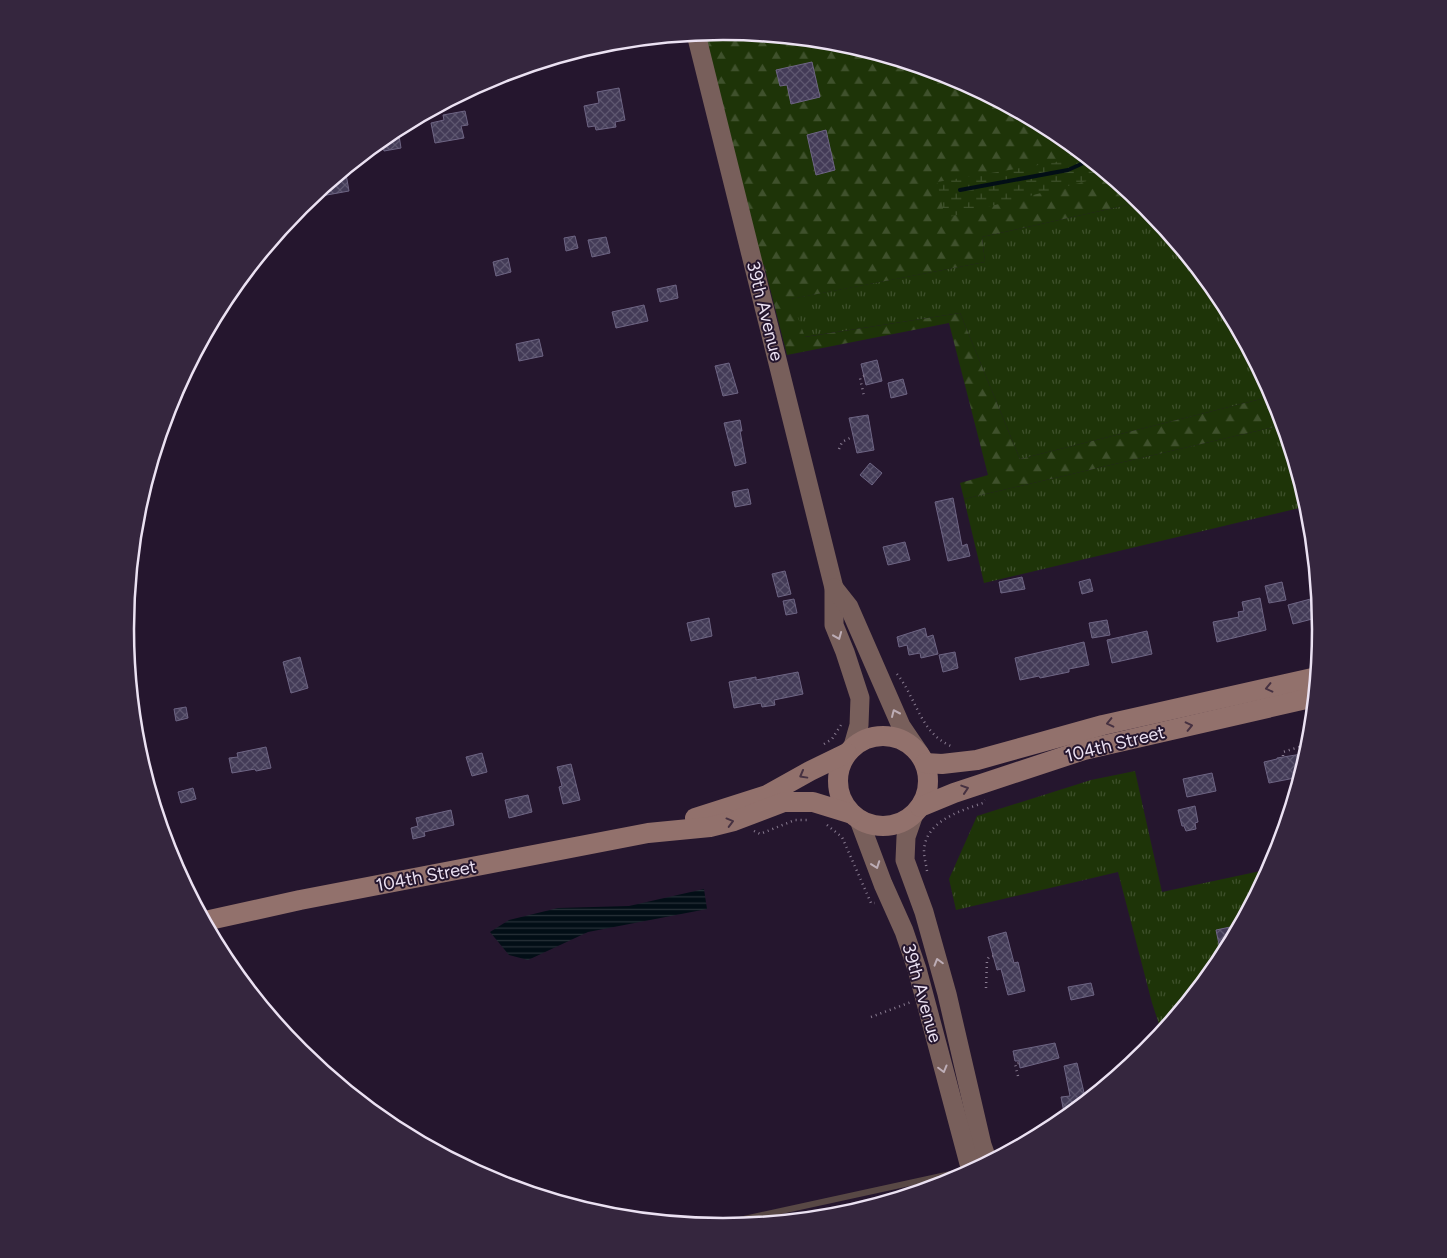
<svg xmlns="http://www.w3.org/2000/svg" width="1447" height="1258" font-family="Figtree,sans-serif">
	<style>
		.grass { fill: url(#grass-tufts) }
		.forest { fill: url(#forest-firs) }
		.wetland { fill: url(#wetland-marsh) }
		.water { fill: url(#water-rules) }
		.lines { fill: none; stroke-linecap: round; stroke-linejoin: round }
		.stream { stroke: #020e16; stroke-width: 4 }
		.building { fill: url(#building-cross-hatch); stroke: #6e6584 }
		.path { stroke: #897c91; stroke-width: 2.5; stroke-dasharray: 1 4; stroke-linecap: butt }
		.lane { stroke: #584845; stroke-width: 6 }
		.secondary { stroke: #785f5b; stroke-width: 19 }
		.primary { stroke: #92716c; stroke-width: 20 }
		.oneway { stroke: #bdadb6 }
		.oneway2 { stroke: #463141 }
		.labels { text-anchor: middle; stroke-width: 4; stroke-linejoin: round; paint-order: stroke }
		.street-label { font-size: 18px; fill: #ebe1f2; stroke: #25162e }
		.rim { fill: none; stroke: #ebe1f2; stroke-width: 2.5 }
	</style>
	<defs>
		<pattern id="grass-tufts" width="24" height="20" patternUnits="userSpaceOnUse" patternTransform="scale(1.25)"><rect width="24" height="20" fill="#1e3408"/><path d="M3 7l-1-3M5 7V3M7 7l1-3M15 17l-1-3M17 17v-4M19 17l1-3" fill="none" stroke="#3f512c"/></pattern>
		<pattern id="forest-firs" width="22" height="20" patternUnits="userSpaceOnUse" patternTransform="scale(1.25)"><rect width="22" height="20" fill="#1e3408"/><path d="M5 1l3.5 6h-7zM16 11l3.5 6h-7z" fill="#3f512c"/></pattern>
		<pattern id="wetland-marsh" width="20" height="14" patternUnits="userSpaceOnUse" patternTransform="scale(1.25)"><rect width="20" height="14" fill="#1e3408"/><path d="M1 5h8M5 5V1M11 12h8M15 12V8" fill="none" stroke="#3f512c"/></pattern>
		<pattern id="water-rules" width="6" height="5" patternUnits="userSpaceOnUse" patternTransform="scale(1.25)"><rect width="6" height="5" fill="#020e16"/><path d="M0 2.5h6" fill="none" stroke="#273138"/></pattern>
		<pattern id="building-cross-hatch" width="8" height="8" patternUnits="userSpaceOnUse" patternTransform="scale(1.25)"><rect width="8" height="8" fill="#433b57"/><path d="M0 0l8 8M0 8l8-8" fill="none" stroke="#5e5770"/></pattern>
	</defs>
	<rect width="100%" height="100%" fill="#25162e"/>
	<g class="grass">
		<polygon points="1141,202 1221,297 1273,396 1020,459 960,313 804,337 790,299 985,262 982,237"/>
		<polygon points="1283,425 1308,506 984,583 964,499"/>
		<polygon points="1135,771 1162,892 1270,869 1220,961 1162,1033 1152,1003 1118,872 956,910 949,879 977,816 1091,780"/>
	</g>
	<polygon class="forest" points="724,31 840,43 953,77 1056,132 1141,202 982,237 985,262 791,299 805,337 960,313 1020,459 1273,396 1283,425 964,499 960,483 988,475 949,323 787,355 764,265 754,267 696,34"/>
	<polygon class="wetland" points="1079,151 1110,177 1087,181 945,218 937,182 1056,162"/>
	<polygon class="water" points="704,889 707,909 588,932 528,960 509,955 490,932 509,920 558,908 629,906"/>
	<g class="lines">
		<polyline class="stream" points="960,190 1068,170 1090,160"/>
	</g>
	<g class="building">
		<polygon points="812,62 820,97 791,104 787,85 780,86 776,70"/>
		<polygon points="619,88 625,120 615,122 616,127 596,130 595,126 588,127 584,106 599,103 597,92"/>
		<polygon points="465,111 468,125 461,126 464,138 435,143 431,123 444,120 443,115"/>
		<polygon points="398,129 401,148 384,151 382,139"/>
		<polygon points="826,130 835,170 816,175 807,135"/>
		<polygon points="346,174 349,191 310,198 339,175"/>
		<polygon points="575,236 578,248 566,251 564,238"/>
		<polygon points="606,237 610,253 592,257 588,240"/>
		<polygon points="508,258 511,272 496,276 493,262"/>
		<polygon points="676,285 678,298 660,302 657,289"/>
		<polygon points="644,305 648,321 616,328 612,312"/>
		<polygon points="539,339 543,356 519,361 516,344"/>
		<polygon points="877,360 882,381 866,385 861,364"/>
		<polygon points="729,363 738,393 723,396 715,366"/>
		<polygon points="903,379 907,394 891,398 888,383"/>
		<polygon points="868,415 874,450 857,453 849,418"/>
		<polygon points="740,420 742,431 740,431 746,463 735,466 724,423"/>
		<polygon points="870,463 882,473 872,485 860,475"/>
		<polygon points="748,489 751,504 735,507 732,492"/>
		<polygon points="953,498 962,546 967,544 970,556 948,561 935,502"/>
		<polygon points="905,542 910,560 888,565 883,547"/>
		<polygon points="785,571 791,594 778,597 772,574"/>
		<polygon points="1022,577 1025,589 1001,593 999,582"/>
		<polygon points="1090,579 1093,591 1082,594 1079,582"/>
		<polygon points="1282,582 1286,600 1269,603 1265,586"/>
		<polygon points="1318,597 1320,617 1293,624 1288,605"/>
		<polygon points="1260,598 1266,630 1217,642 1213,622 1239,617 1238,612 1244,611 1242,602"/>
		<polygon points="794,599 797,613 786,615 783,601"/>
		<polygon points="709,618 712,636 691,641 687,623"/>
		<polygon points="1107,620 1110,635 1092,638 1089,623"/>
		<polygon points="925,628 927,637 933,635 938,654 921,658 920,653 909,655 907,645 899,647 897,637"/>
		<polygon points="1147,631 1152,654 1112,663 1107,640"/>
		<polygon points="1084,642 1089,665 1069,669 1069,672 1040,678 1039,676 1020,680 1015,658"/>
		<polygon points="955,652 958,668 943,672 939,655"/>
		<polygon points="300,657 308,688 291,693 283,662"/>
		<polygon points="798,672 803,694 774,700 775,705 762,707 761,703 734,708 729,682 756,677 756,680"/>
		<polygon points="186,707 188,718 176,721 174,709"/>
		<polygon points="266,747 271,768 256,771 255,769 232,773 229,758 238,757 237,753"/>
		<polygon points="482,753 487,772 472,776 466,757"/>
		<polygon points="1308,753 1300,777 1269,783 1264,762 1277,759 1277,758"/>
		<polygon points="571,764 580,800 563,804 559,787 562,786 557,767"/>
		<polygon points="1212,773 1216,791 1187,797 1183,779"/>
		<polygon points="193,788 196,799 181,803 178,792"/>
		<polygon points="528,795 532,812 509,818 505,800"/>
		<polygon points="1195,806 1198,822 1195,823 1196,829 1186,831 1184,826 1182,826 1178,810"/>
		<polygon points="451,810 454,825 424,832 425,836 413,839 411,828 418,826 416,818"/>
		<polygon points="1240,925 1228,947 1220,949 1216,930"/>
		<polygon points="1006,932 1014,963 1018,962 1025,991 1008,995 1001,969 997,970 988,937"/>
		<polygon points="1091,983 1094,995 1071,1000 1068,987"/>
		<polygon points="1055,1043 1059,1058 1020,1068 1019,1061 1015,1061 1013,1051"/>
		<polygon points="1077,1063 1086,1101 1065,1118 1061,1097 1070,1096 1064,1066"/>
	</g>
	<g class="lines">
		<g class="path">
			<polyline points="864,376 860,378 864,396"/>
			<polyline points="839,449 842,442 850,438"/>
			<path d="M 897,674 C 916,697 920,733 951,746"/>
			<polyline points="824,744 832,739 841,725"/>
			<polyline points="1283,756 1283,752 1302,746"/>
			<polyline points="827,825 842,837 871,903 875,903"/>
			<polyline points="754,831 760,834 795,820 810,820"/>
			<path d="M 927,871 C 926,864 924,857 924,851 C 925,821 960,811 983,803 L 985,800"/>
			<polyline points="986,988 987,960 989,957 993,956"/>
			<polyline points="871,1017 911,1002"/>
			<polyline points="1018,1076 1015,1064 1019,1063"/>
		</g>
		<polyline class="lane" points="712,1226 969,1170"/>
		<g class="secondary">
			<polyline points="696,34 834,588 834,625 845,652 860,698 859,725 853,746"/>
			<polyline points="834,588 849,607 901,726 920,754"/>
			<polyline points="914,814 906,837 905,860 924,912 947,994 982,1145 988,1162"/>
			<polyline points="859,820 883,884 904,931 917,969 971,1171"/>
		</g>
		<g class="primary">
			<circle cx="883" cy="781" r="45"/>
			<polyline points="925,763 942,764 977,760 1103,725 1317,677"/>
			<polyline points="920,807 954,793 1084,750 1315,697"/>
			<polyline points="695,818 767,795 810,771 847,753"/>
			<polyline points="205,921 300,900 648,833 710,827 734,821 784,802 813,802 852,814"/>
		</g>
	</g>
	<defs><path id="oneway-chevron" d="M-2-3.5L2.5 0L-2 3.5" fill="none" stroke-width="1.6" stroke-linecap="round" stroke-linejoin="round" transform="scale(1.25)"/></defs>
	<g class="oneway">
		<use href="#oneway-chevron" transform="translate(838 636) rotate(68)"/>
		<use href="#oneway-chevron" transform="translate(895 713) rotate(-114)"/>
		<use href="#oneway-chevron" transform="translate(876 865) rotate(70)"/>
		<use href="#oneway-chevron" transform="translate(938 962) rotate(-106)"/>
		<use href="#oneway-chevron" transform="translate(943 1069) rotate(75)"/>
	</g>
	<g class="oneway2">
		<use href="#oneway-chevron" transform="translate(1269 688) rotate(167)"/>
		<use href="#oneway-chevron" transform="translate(1110 723) rotate(167)"/>
		<use href="#oneway-chevron" transform="translate(1189 726) rotate(-13)"/>
		<use href="#oneway-chevron" transform="translate(803 775) rotate(151)"/>
		<use href="#oneway-chevron" transform="translate(965 789) rotate(-18)"/>
		<use href="#oneway-chevron" transform="translate(730 822) rotate(-15)"/>
	</g>
	<g class="labels">
		<g class="street-label">
			<text transform="translate(765 311) rotate(76)" y="6">39th Avenue</text>
			<text transform="translate(1115 744) rotate(-14)" y="6">104th Street</text>
			<text transform="translate(426 876) rotate(-11)" y="6">104th Street</text>
			<text transform="translate(922 993) rotate(74)" y="6">39th Avenue</text>
		</g>
	</g>
	<path d="M0 0H1447V1258H0ZM134 629a589 589 0 1 1 1178 0a589 589 0 1 1-1178 0Z" fill="#35263e" fill-rule="evenodd"/>
	<path class="rim" d="M134 629a589 589 0 1 1 1178 0a589 589 0 1 1-1178 0Z"/>
</svg>
